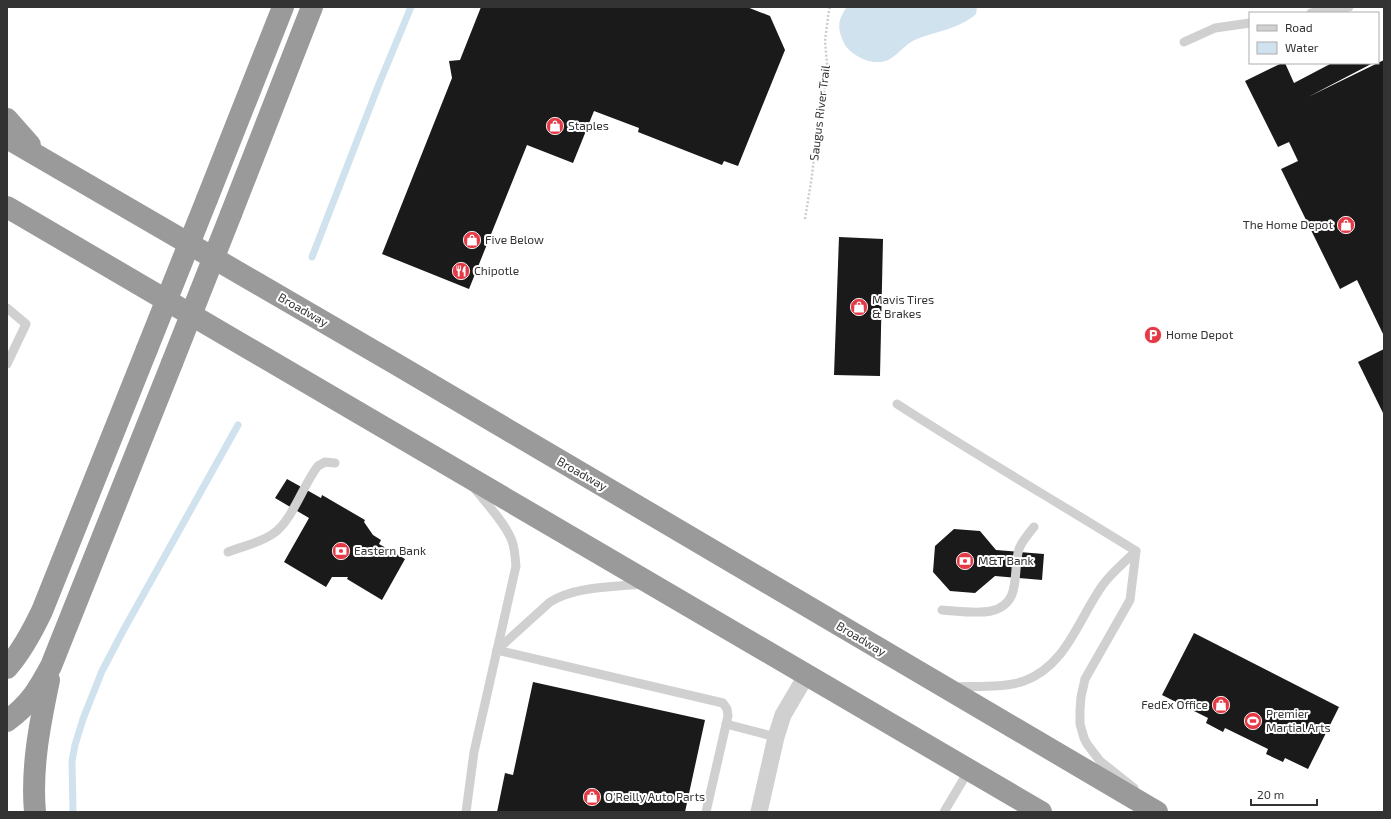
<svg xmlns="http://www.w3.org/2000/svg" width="1391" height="819" font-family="'Exo 2',sans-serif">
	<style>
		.water { fill: #cfe2ee }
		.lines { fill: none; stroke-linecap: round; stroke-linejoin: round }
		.stream { stroke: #cfe2ee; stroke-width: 7 }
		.building { fill: #1a1a1a }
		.path { stroke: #cdcdcd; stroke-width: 2.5; stroke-dasharray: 2 2; stroke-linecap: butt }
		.lane { stroke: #d0d0d0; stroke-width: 9 }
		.street { stroke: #d0d0d0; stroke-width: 17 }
		.highway { stroke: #9a9a9a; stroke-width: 22 }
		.highway-bridge { stroke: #9a9a9a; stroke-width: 22 }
		.labels { text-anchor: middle; stroke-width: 4; stroke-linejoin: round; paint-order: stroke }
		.street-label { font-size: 12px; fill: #333; stroke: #fff }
		.poi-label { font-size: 12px; fill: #333; stroke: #fff; text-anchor: start }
	</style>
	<rect width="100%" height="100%" fill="#fff"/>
	<path class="water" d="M 847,7 L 977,7 L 976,14 C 959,29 937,31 917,39 C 906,43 900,53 890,59 C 875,68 849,56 843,41 C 837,27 838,19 847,7 Z"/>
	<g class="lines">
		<g class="stream">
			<polyline points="312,257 379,84 411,7"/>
			<polyline points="73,812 72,761 75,745 83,719 102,671 123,631 238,425"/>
		</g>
	</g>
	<g class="building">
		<polygon points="481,7 747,7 770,16 785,50 738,166 724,161 722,165 638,132 639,128 594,111 573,163 527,145 469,289 382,254 452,78 449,61 460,60"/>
		<polygon points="1384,60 1384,336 1357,280 1340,289 1281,169 1298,161 1289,142 1278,147 1245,81 1282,63 1285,63 1294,83 1332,63 1373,63 1308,97"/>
		<polygon points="839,237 883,239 880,376 834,375"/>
		<polygon points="1384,349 1384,415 1358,362"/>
		<polygon points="287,479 321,498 322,495 365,520 364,522 373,535 381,540 379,544 405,559 382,600 347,579 348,577 332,577 326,587 284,562 309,518 275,498"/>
		<polygon points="954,529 980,531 996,550 1044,554 1042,580 995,576 975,593 950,591 933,572 935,546"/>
		<polygon points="1194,633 1339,707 1308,769 1285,758 1283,762 1266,754 1268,749 1225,728 1223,732 1206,723 1208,718 1162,695"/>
		<polygon points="533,682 705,720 685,812 497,812 505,773 513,775"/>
	</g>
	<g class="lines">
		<polyline class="path" points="805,219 812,176 817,129 824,94 827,64 825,41 829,10 830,7"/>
		<g class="lane">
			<polyline points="1311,13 1349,7"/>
			<polyline points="1184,42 1215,28 1250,23"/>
			<polyline points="7,308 26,324 7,364"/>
			<path d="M 897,404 C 976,455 1057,502 1136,551"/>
			<path d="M 228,552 C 243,546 261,543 274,533 C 292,521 304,483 318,466 L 325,462 L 335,463"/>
			<path d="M 942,610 C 958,611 976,614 991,611 C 1023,604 1012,571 1019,549 C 1022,541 1029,533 1034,527"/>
			<polyline points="497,650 723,703 727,709 728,716 706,812"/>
			<path d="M 497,650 L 550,602 C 576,586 614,587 643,584"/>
			<path d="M 954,687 C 975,686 1004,688 1024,681 C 1066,666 1078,620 1102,586 C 1111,573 1125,562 1136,551 L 1130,600 L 1085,679 L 1081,697 L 1080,710 L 1080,724 L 1084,738 L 1087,744 L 1100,761 L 1134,788"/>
			<polyline points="726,724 776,737"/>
			<path d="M 466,812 L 474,752 L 516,566 C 515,558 515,549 512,541 C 506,524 486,503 475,489"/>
			<polyline points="944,812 969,770"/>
		</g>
		<polyline class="street" points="759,812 776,737 783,715 806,676"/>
		<g class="highway">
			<polyline points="7,119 30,145"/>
			<polyline points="7,138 396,364 1157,812"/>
			<polyline points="207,199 283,7"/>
			<polyline points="7,207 1041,812"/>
			<polyline points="231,214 312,7"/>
			<path d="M 7,668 C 22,651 32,632 42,611 L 147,349"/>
			<path d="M 7,721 C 30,704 38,690 51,666 L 172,363"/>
			<path d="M 35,812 C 31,768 40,723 49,680"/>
		</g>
		<g class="highway-bridge">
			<polyline points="147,349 207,199"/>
			<polyline points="172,363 231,214"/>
		</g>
	</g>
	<defs>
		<symbol id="shop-disc" viewBox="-11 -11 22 22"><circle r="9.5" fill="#e63946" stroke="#fff"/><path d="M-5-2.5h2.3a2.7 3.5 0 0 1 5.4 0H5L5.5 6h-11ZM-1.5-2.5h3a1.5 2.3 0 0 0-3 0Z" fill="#fff"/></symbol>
		<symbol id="restaurant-disc" viewBox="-11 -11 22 22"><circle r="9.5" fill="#e63946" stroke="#fff"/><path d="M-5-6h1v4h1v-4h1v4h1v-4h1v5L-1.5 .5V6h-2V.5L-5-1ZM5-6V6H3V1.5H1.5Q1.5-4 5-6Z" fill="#fff"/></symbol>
		<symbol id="parking-disc" viewBox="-11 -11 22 22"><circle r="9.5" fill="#e63946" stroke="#fff"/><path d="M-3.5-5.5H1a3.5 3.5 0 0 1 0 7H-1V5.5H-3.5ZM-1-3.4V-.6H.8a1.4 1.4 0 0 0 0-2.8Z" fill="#fff"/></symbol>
		<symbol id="bank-disc" viewBox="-11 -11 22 22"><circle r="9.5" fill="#e63946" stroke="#fff"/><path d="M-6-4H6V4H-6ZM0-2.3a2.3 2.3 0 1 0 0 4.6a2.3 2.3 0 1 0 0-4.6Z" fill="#fff"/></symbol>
		<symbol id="stadium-disc" viewBox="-11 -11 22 22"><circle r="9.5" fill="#e63946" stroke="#fff"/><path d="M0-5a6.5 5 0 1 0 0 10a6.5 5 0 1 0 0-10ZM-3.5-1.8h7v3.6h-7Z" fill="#fff"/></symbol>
	</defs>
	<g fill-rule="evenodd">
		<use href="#shop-disc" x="545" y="116" width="20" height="20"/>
		<use href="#shop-disc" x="1336" y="215" width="20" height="20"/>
		<use href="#shop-disc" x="462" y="230" width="20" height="20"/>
		<use href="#restaurant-disc" x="451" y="261" width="20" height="20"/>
		<use href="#shop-disc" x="849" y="297" width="20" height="20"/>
		<use href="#parking-disc" x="1143" y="325" width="20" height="20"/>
		<use href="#bank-disc" x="331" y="541" width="20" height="20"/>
		<use href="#bank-disc" x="955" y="551" width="20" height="20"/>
		<use href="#shop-disc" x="1211" y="695" width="20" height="20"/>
		<use href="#stadium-disc" x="1243" y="711" width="20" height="20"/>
		<use href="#shop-disc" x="582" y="787" width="20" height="20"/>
	</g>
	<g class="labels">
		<g class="street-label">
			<text transform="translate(820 113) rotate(-83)" y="4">Saugus River Trail</text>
			<text transform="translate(303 310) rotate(30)" y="4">Broadway</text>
			<text transform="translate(582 474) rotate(30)" y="4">Broadway</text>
			<text transform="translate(861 639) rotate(31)" y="4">Broadway</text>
		</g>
		<g class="poi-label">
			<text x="568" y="130">Staples</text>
			<text x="1333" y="229" text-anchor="end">The Home Depot</text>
			<text x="485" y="244">Five Below</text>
			<text x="474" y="275">Chipotle</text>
			<text x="872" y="304">Mavis Tires<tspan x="872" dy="14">&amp; Brakes</tspan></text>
			<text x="1166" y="339">Home Depot</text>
			<text x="354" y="555">Eastern Bank</text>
			<text x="978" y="565">M&amp;T Bank</text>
			<text x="1208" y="709" text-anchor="end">FedEx Office</text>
			<text x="1266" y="718">Premier<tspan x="1266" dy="14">Martial Arts</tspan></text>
			<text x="605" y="801">O'Reilly Auto Parts</text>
		</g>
	</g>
	<rect width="1391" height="819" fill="none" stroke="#333333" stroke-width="16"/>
	<rect x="1249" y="12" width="130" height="52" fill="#ffffff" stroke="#adadad"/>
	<rect x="1257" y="25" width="20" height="6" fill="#d0d0d0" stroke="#adadad"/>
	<text x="1285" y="32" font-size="12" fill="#333333">Road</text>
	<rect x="1257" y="42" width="20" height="12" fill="#cfe2ee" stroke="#adadad"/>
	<text x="1285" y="52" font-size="12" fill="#333333">Water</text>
	<path d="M1251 799v6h66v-6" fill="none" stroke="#333333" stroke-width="2"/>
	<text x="1257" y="799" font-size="12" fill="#333333" stroke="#ffffff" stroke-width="3" paint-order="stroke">20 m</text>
</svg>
